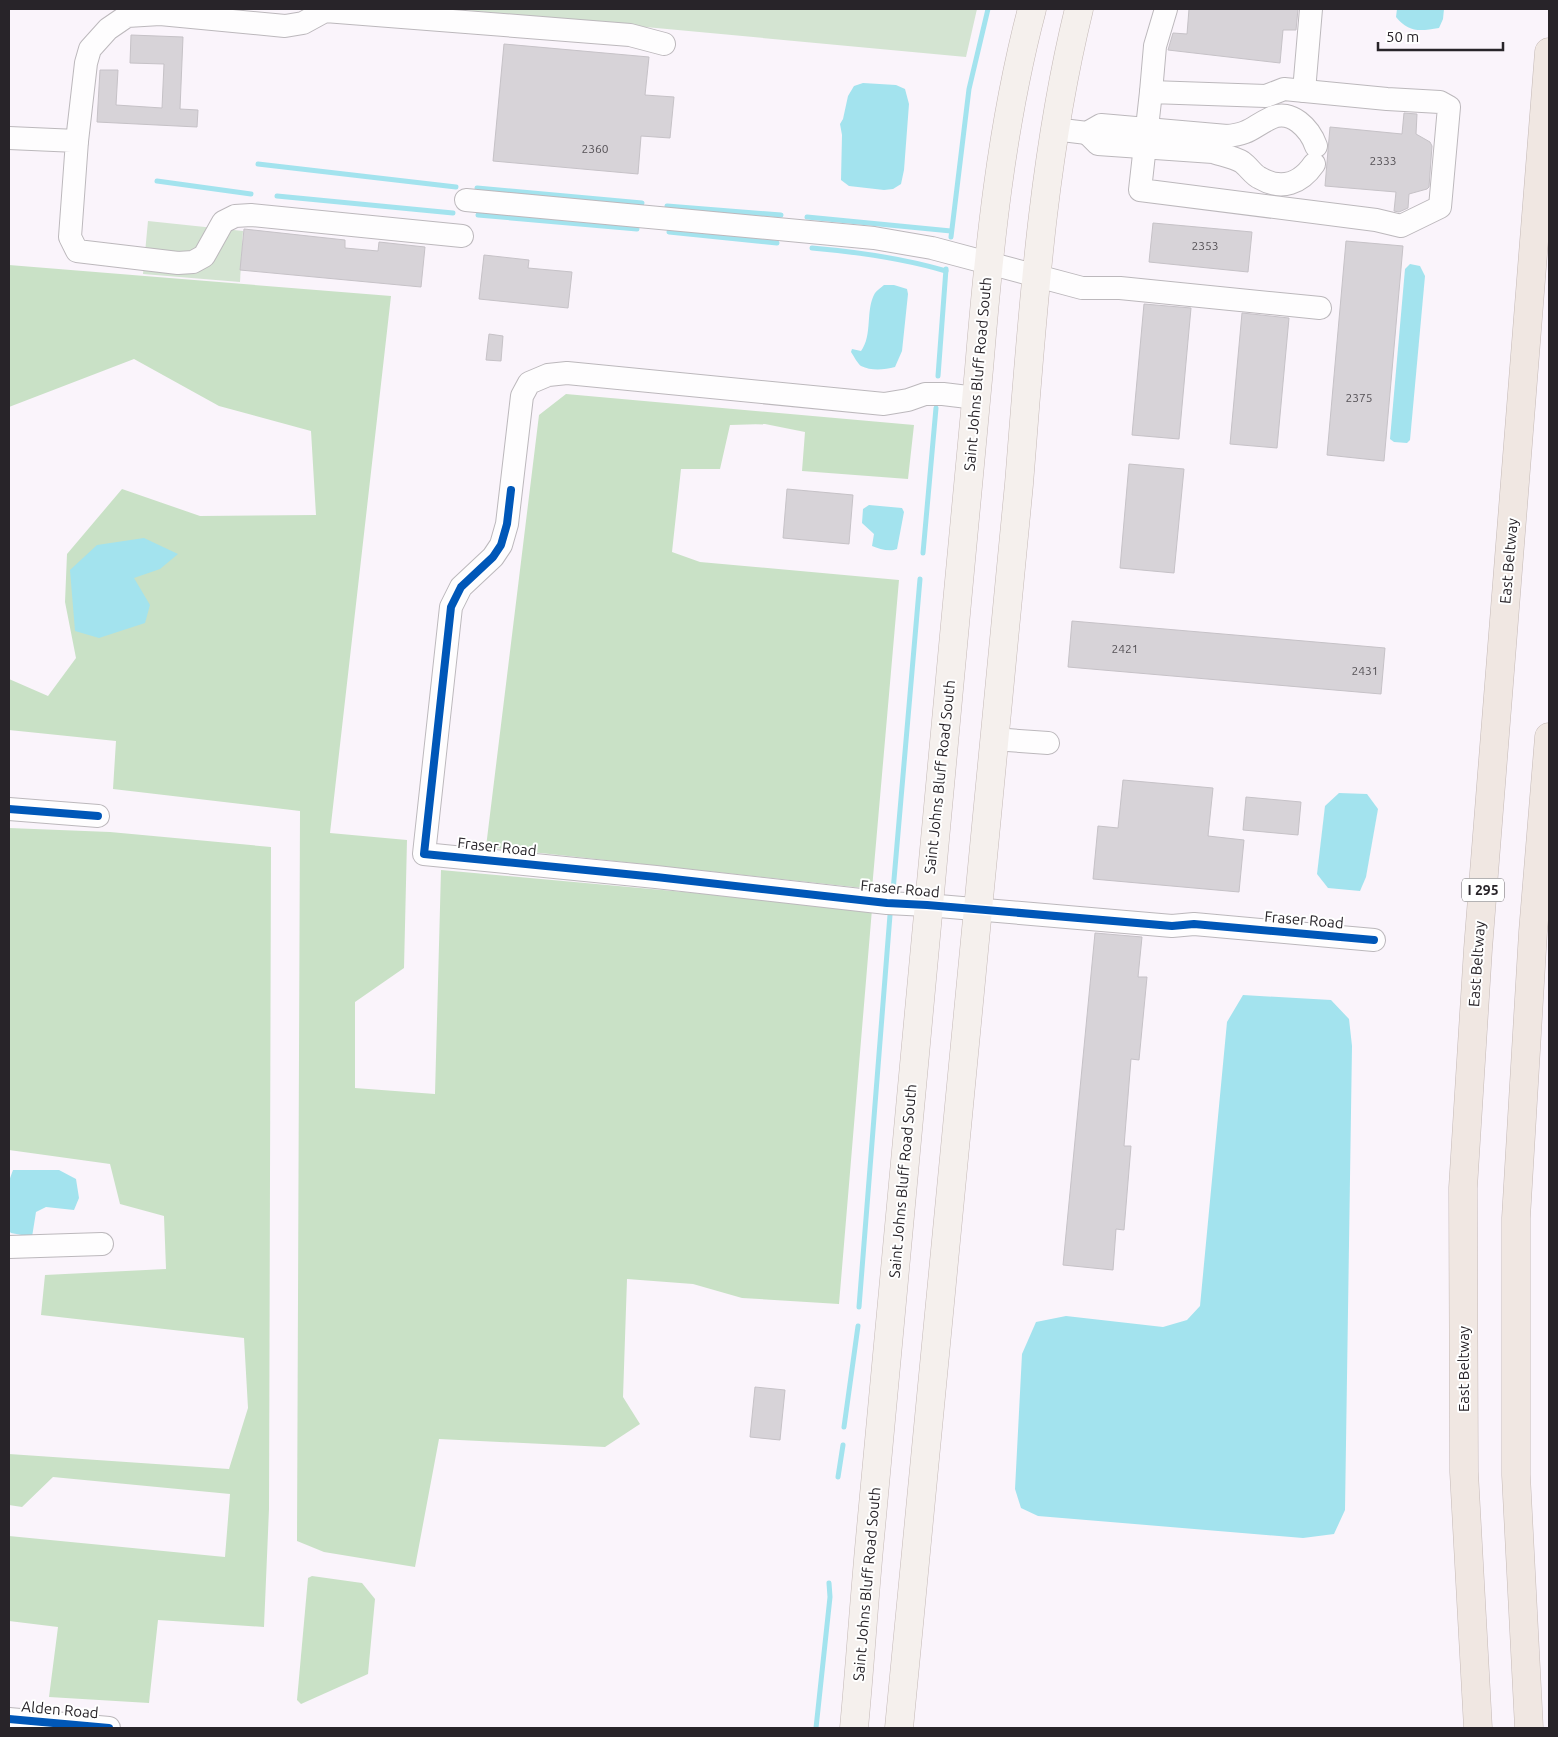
<svg xmlns="http://www.w3.org/2000/svg" width="1558" height="1737" font-family="Ubuntu,sans-serif">
	<style>
		.green { fill: #d4e4d2 }
		.forest { fill: #c9e1c6 }
		.water { fill: #a3e3ee }
		.lines { fill: none; stroke-linecap: round; stroke-linejoin: round }
		.stream { stroke: #a3e3ee; stroke-width: 5 }
		.building { fill: #d7d3d8; stroke: #c6c2c7 }
		.minor-casing { stroke: #bcb8bc; stroke-width: 24 }
		.major-casing { stroke: #c4b9b6; stroke-width: 29 }
		.highway-casing { stroke: #c4b9b6; stroke-width: 29 }
		.minor { stroke: #fefdfe; stroke-width: 22 }
		.major { stroke: #f5f0ed; stroke-width: 28 }
		.highway { stroke: #f0e7e2; stroke-width: 28 }
		.cycleway-casing { stroke: #fff; stroke-width: 11 }
		.cycleway { stroke: #0057b8; stroke-width: 8 }
		.labels { text-anchor: middle; stroke-width: 4; stroke-linejoin: round; paint-order: stroke }
		.number-label { font-size: 12px; fill: #545055 }
		.shield { fill: #fff; stroke: #686669; stroke-width: 1 }
		.shield-label { font-size: 14px; font-weight: bold; fill: #282429 }
		.street-label { font-size: 15px; fill: #282429; stroke: #fff }
	</style>
	<rect width="100%" height="100%" fill="#faf4fb"/>
	<g class="green">
		<polygon points="453,9 977,9 966,57"/>
		<polygon points="148,221 243,231 240,282 143,274"/>
	</g>
	<g class="forest">
		<polygon points="9,265 391,296 330,833 407,840 404,968 355,1002 355,1088 435,1094 441,870 872,909 839,1304 742,1298 693,1284 627,1279 623,1397 640,1424 605,1447 439,1439 415,1567 324,1552 297,1541 300,811 113,789 116,741 9,730 9,679 48,696 76,658 65,602 67,554 122,489 200,516 316,515 311,431 219,406 134,359 9,407"/>
		<polygon points="566,394 914,425 908,479 802,471 805,432 765,424 730,425 720,469 681,469 672,552 700,562 899,580 872,889 486,847 539,415"/>
		<polygon points="9,828 110,832 271,847 269,1509 264,1627 158,1620 149,1703 49,1697 58,1627 9,1621 9,1536 225,1557 230,1494 53,1477 22,1507 9,1505 9,1454 229,1469 248,1408 244,1338 41,1315 45,1275 166,1269 164,1216 120,1204 110,1164 9,1150"/>
		<polygon points="312,1576 362,1583 375,1599 368,1674 301,1704 297,1700 308,1578"/>
	</g>
	<g class="water">
		<path d="M 1397,9 L 1444,9 L 1443,19 L 1439,28 C 1420,31 1409,33 1396,17 Z"/>
		<polygon points="863,83 896,85 905,89 909,104 904,170 901,184 893,189 884,190 849,186 841,180 842,135 840,124 843,119 848,96 854,86"/>
		<polygon points="1410,264 1420,266 1425,276 1410,440 1407,443 1394,442 1390,439 1405,269"/>
		<path d="M 884,285 L 894,285 L 907,289 L 908,294 L 902,351 L 895,367 C 884,370 871,371 861,366 C 857,363 854,356 851,352 L 852,349 L 861,351 C 873,335 865,310 875,293 C 877,290 881,288 884,285 Z"/>
		<path d="M 869,505 L 902,508 L 904,512 L 897,549 C 890,552 879,549 872,546 L 874,534 L 862,523 L 863,509 Z"/>
		<polygon points="144,538 178,554 160,569 134,578 150,605 145,623 99,638 75,631 70,570 97,545"/>
		<polygon points="1339,793 1367,794 1378,809 1366,877 1360,891 1328,888 1317,874 1325,806"/>
		<polygon points="1243,995 1331,1000 1349,1019 1352,1046 1345,1510 1334,1534 1303,1538 1038,1516 1021,1508 1015,1489 1022,1354 1036,1322 1066,1316 1163,1327 1187,1320 1200,1306 1227,1022"/>
		<polygon points="13,1170 59,1170 76,1179 79,1198 74,1210 46,1207 36,1212 32,1237 11,1233 9,1231 9,1181"/>
	</g>
	<g class="lines">
		<g class="stream">
			<polyline points="258,164 456,187"/>
			<polyline points="157,181 251,194"/>
			<polyline points="477,188 642,203"/>
			<polyline points="277,196 453,213"/>
			<polyline points="667,206 781,215"/>
			<polyline points="478,215 637,229"/>
			<polyline points="807,217 951,231"/>
			<polyline points="669,232 777,243"/>
			<polyline points="951,237 969,89 988,9"/>
			<path d="M 812,248 C 858,252 902,258 946,271"/>
			<polyline points="938,376 946,269"/>
			<polyline points="923,553 936,408"/>
			<polyline points="893,891 920,579"/>
			<polyline points="859,1307 890,915"/>
			<polyline points="844,1427 858,1326"/>
			<polyline points="838,1477 843,1445"/>
			<polyline points="816,1728 830,1597 829,1583"/>
		</g>
	</g>
	<g class="building">
		<polygon points="1189,9 1298,9 1296,30 1283,30 1280,63 1168,50 1173,33 1187,34"/>
		<polygon points="131,35 183,37 180,109 198,110 197,127 97,122 100,70 118,70 116,105 162,108 164,64 130,63"/>
		<polygon points="504,44 649,57 645,95 674,97 670,138 641,136 638,174 493,161"/>
		<polygon points="1404,113 1417,114 1416,134 1430,142 1432,146 1429,187 1427,189 1409,194 1408,208 1399,212 1394,211 1396,192 1325,186 1330,127 1402,134"/>
		<polygon points="1153,223 1252,232 1248,272 1149,262"/>
		<polygon points="244,229 345,240 345,248 378,251 379,242 425,247 421,287 240,270"/>
		<polygon points="1346,241 1403,246 1384,461 1327,455"/>
		<polygon points="484,255 529,260 528,268 572,272 568,308 479,299"/>
		<polygon points="1144,304 1191,308 1179,439 1132,435"/>
		<polygon points="1242,313 1289,318 1277,448 1230,444"/>
		<polygon points="489,334 503,336 501,361 486,360"/>
		<polygon points="1129,464 1184,469 1174,573 1120,568"/>
		<polygon points="787,489 853,495 849,544 783,538"/>
		<polygon points="1072,621 1385,648 1381,694 1068,667"/>
		<polygon points="1123,780 1213,788 1208,836 1244,840 1239,892 1093,879 1098,826 1118,828"/>
		<polygon points="1246,797 1301,802 1298,835 1243,830"/>
		<polygon points="1095,933 1142,937 1138,977 1147,977 1139,1060 1131,1059 1124,1146 1131,1146 1124,1230 1116,1229 1113,1270 1063,1265"/>
		<polygon points="755,1387 785,1390 780,1440 750,1437"/>
	</g>
	<g class="lines">
		<defs>
			<g id="minor">
				<polygon points="1284,89 1387,99 1440,102 1449,107 1440,207 1401,226 1376,220 1140,190 1151,92 1266,96"/>
				<polyline points="1304,91 1311,9"/>
				<polyline points="1151,92 1155,46 1166,9"/>
				<path d="M 1054,129 L 1087,133 L 1101,125 L 1227,136 C 1250,134 1252,127 1271,118 C 1291,108 1310,129 1316,146"/>
				<path d="M 1087,133 L 1098,144 L 1213,152 C 1222,155 1234,157 1242,162 C 1249,167 1253,175 1260,178 C 1282,191 1301,183 1314,164"/>
				<polyline points="9,138 77,141 70,237 77,251 178,263 193,262 204,256 223,222 235,216 251,215 462,236"/>
				<polyline points="77,141 86,63 90,49 108,29 127,16 160,14 285,26 303,23 325,11 630,35 664,44"/>
				<polyline points="466,200 874,238 932,248 1082,288 1120,288 1320,308"/>
				<polyline points="976,398 943,394 925,394 908,400 884,404 567,373 548,375 529,383 522,396 507,524 501,545 493,557 461,587 451,607 424,854 656,877 887,903 927,905 1172,926 1194,924 1374,940"/>
				<polyline points="993,739 1048,743"/>
				<polyline points="9,809 98,816"/>
				<polyline points="9,1247 102,1244"/>
				<polyline points="9,1719 109,1728"/>
			</g>
			<g id="major">
				<path d="M 854,1728 C 860,1665 864,1601 870,1538 C 899,1226 926,914 957,603 C 965,525 972,447 979,369 C 989,248 1001,127 1032,9"/>
				<path d="M 899,1728 L 1019,484 C 1032,325 1041,164 1079,9"/>
			</g>
			<g id="highway">
				<polyline points="1478,1728 1464,1472 1463,1188 1478,949 1549,52"/>
				<polyline points="1529,1728 1516,1475 1516,1218 1533,932 1549,737"/>
			</g>
		</defs>
		<use href="#minor" class="minor-casing"/>
		<use href="#major" class="major-casing"/>
		<use href="#highway" class="highway-casing"/>
		<use href="#minor" class="minor"/>
		<use href="#major" class="major"/>
		<use href="#highway" class="highway"/>
		<defs>
			<g id="cycleway">
				<polyline points="511,490 507,524 501,545 493,557 461,587 451,607 424,854 656,877 887,903 927,905 1172,926 1194,924 1374,940"/>
				<polyline points="9,809 98,816"/>
				<polyline points="9,1719 109,1728"/>
			</g>
		</defs>
		<use href="#cycleway" class="cycleway-casing"/>
		<use href="#cycleway" class="cycleway"/>
	</g>
	<g class="labels">
		<g class="number-label">
			<text x="595" y="153">2360</text>
			<text x="1383" y="165">2333</text>
			<text x="1205" y="250">2353</text>
			<text x="1359" y="402">2375</text>
			<text x="1125" y="653">2421</text>
			<text x="1365" y="675">2431</text>
		</g>
		<rect class="shield" x="1462" y="878.5" width="42" height="23" rx="4"/>
		<g class="shield-label">
			<text x="1483" y="895">I 295</text>
		</g>
		<g class="street-label">
			<text transform="translate(978 374) rotate(-85)" y="5">Saint Johns Bluff Road South</text>
			<text transform="translate(1509 561) rotate(-85)" y="5">East Beltway</text>
			<text transform="translate(940 777) rotate(-84)" y="5">Saint Johns Bluff Road South</text>
			<text transform="translate(497 847) rotate(6)" y="5">Fraser Road</text>
			<text transform="translate(900 889) rotate(5)" y="5">Fraser Road</text>
			<text transform="translate(1304 920) rotate(5)" y="5">Fraser Road</text>
			<text transform="translate(1477 964) rotate(-86)" y="5">East Beltway</text>
			<text transform="translate(903 1181) rotate(-85)" y="5">Saint Johns Bluff Road South</text>
			<text transform="translate(1464 1369) rotate(-90)" y="5">East Beltway</text>
			<text transform="translate(867 1584) rotate(-85)" y="5">Saint Johns Bluff Road South</text>
			<text transform="translate(60 1710) rotate(5)" y="5">Alden Road</text>
		</g>
	</g>
	<rect width="1558" height="1737" fill="none" stroke="#282429" stroke-width="20"/>
	<path d="M1378 42v8h125v-8" fill="none" stroke="#282429" stroke-width="2.5"/>
	<text x="1386" y="42" font-size="15" fill="#282429" stroke="#ffffff" stroke-width="4" paint-order="stroke">50 m</text>
</svg>
